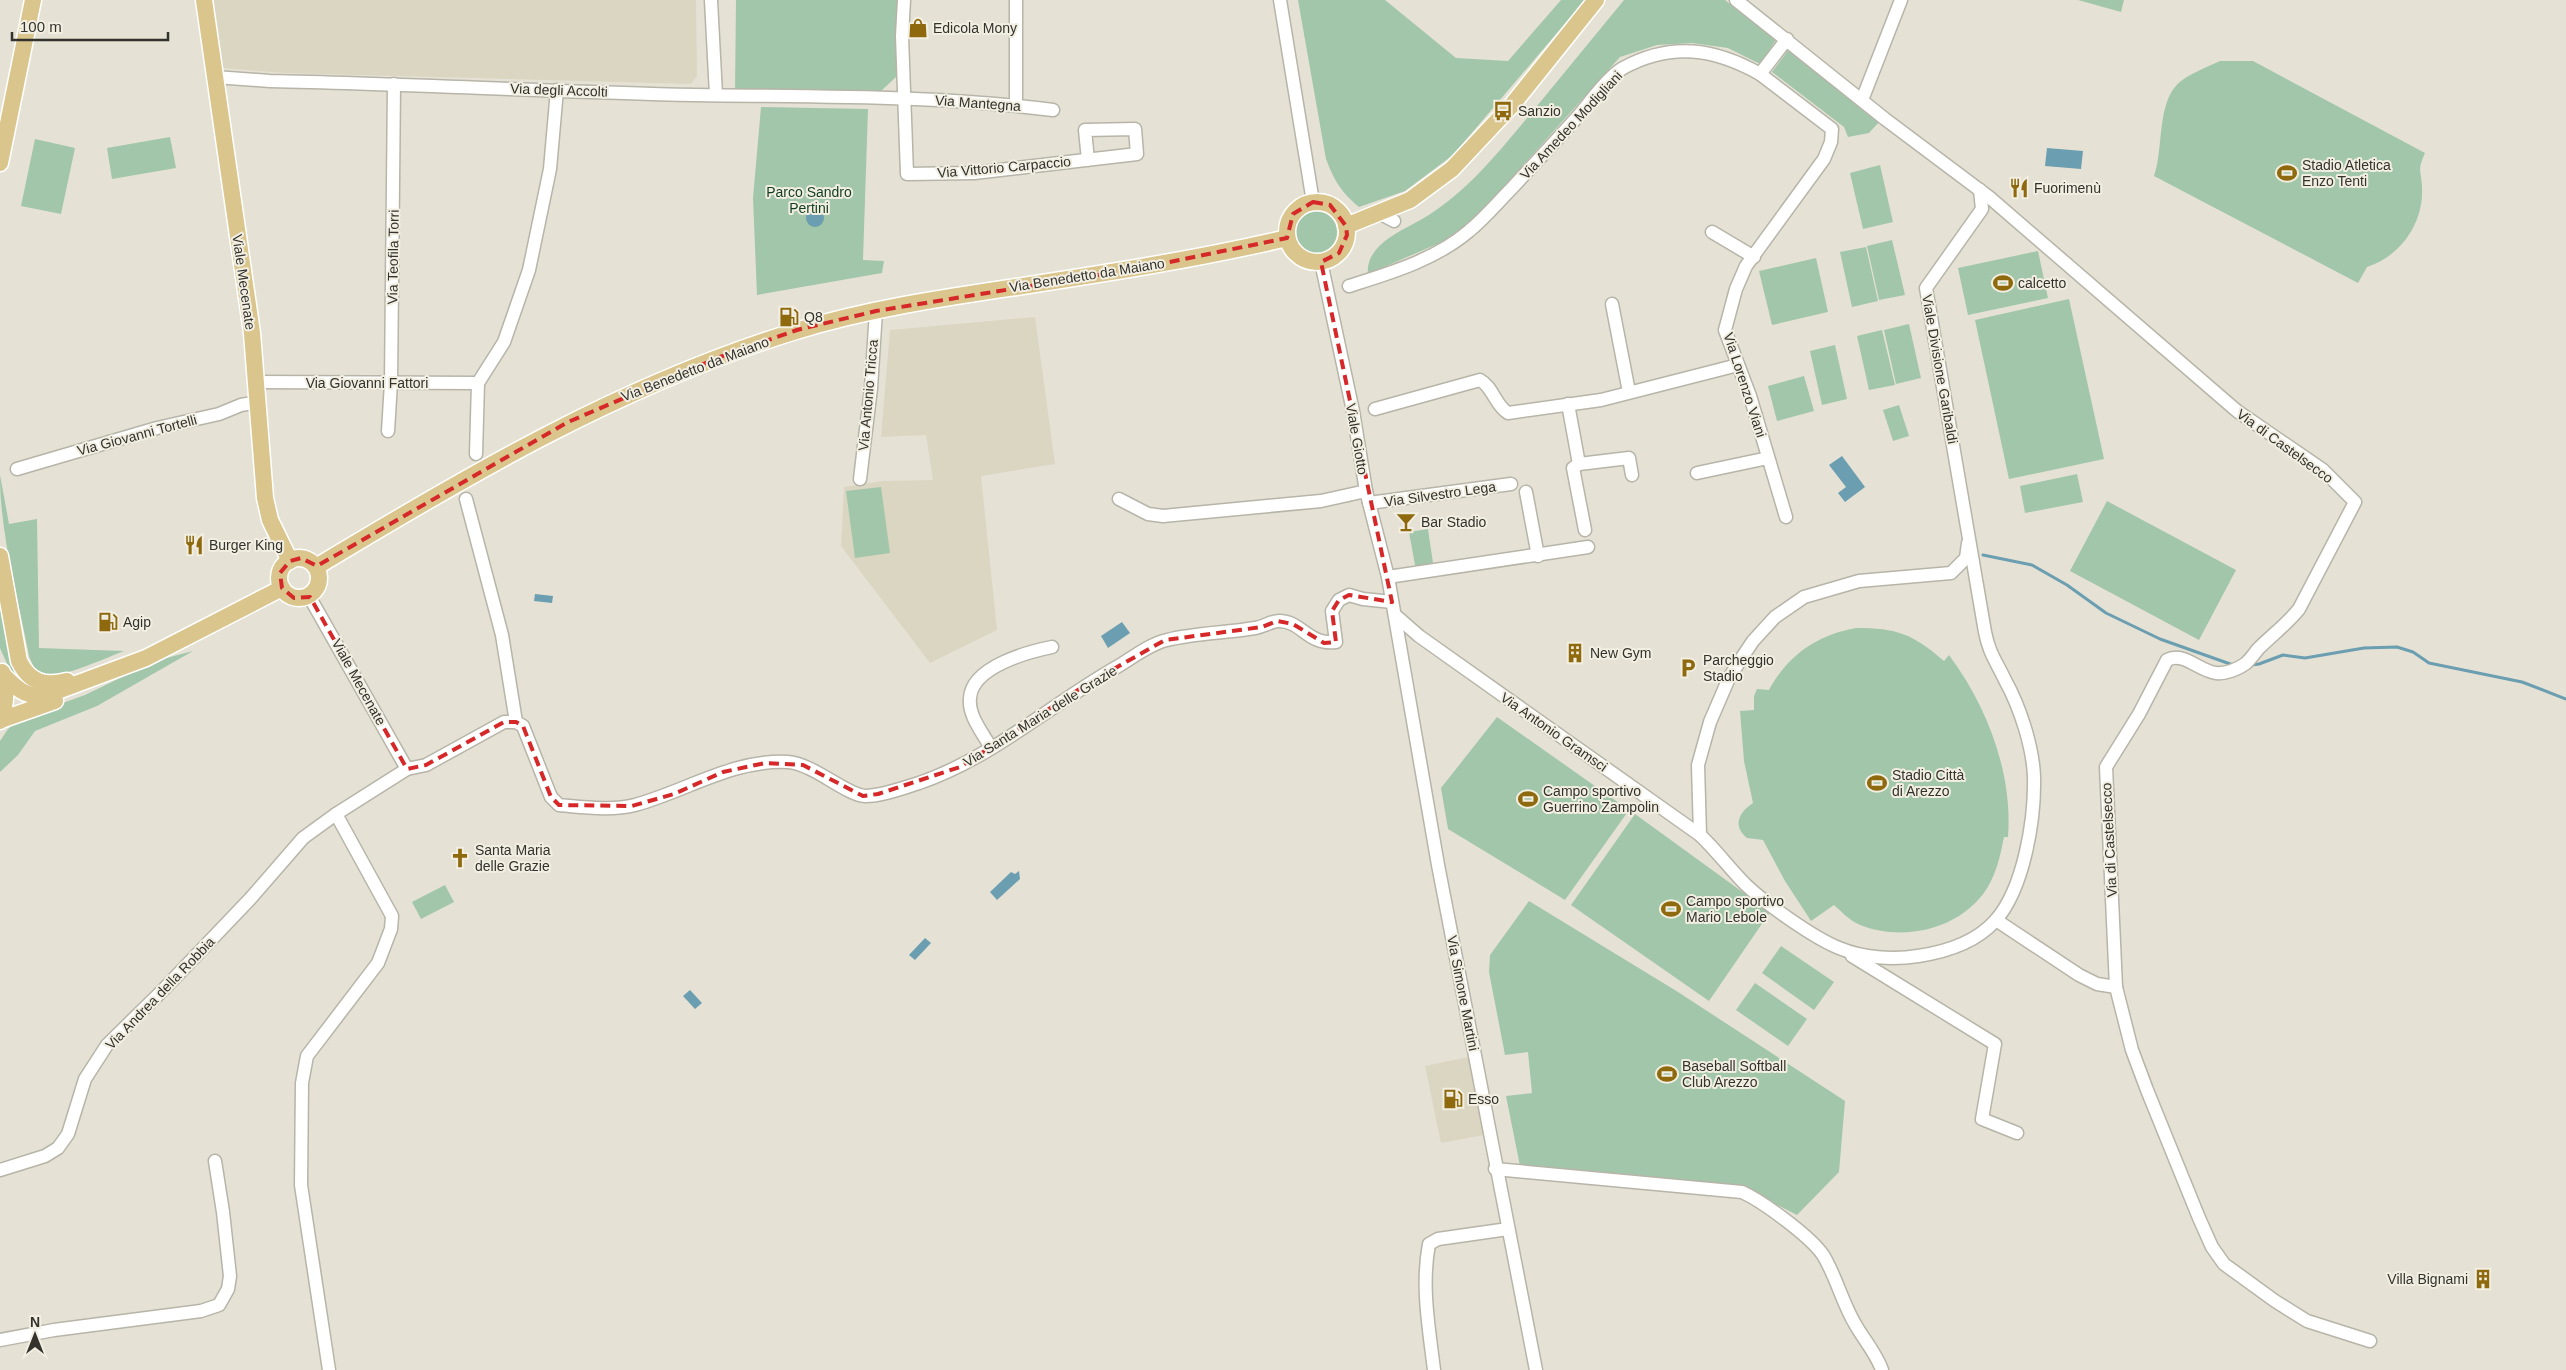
<svg xmlns="http://www.w3.org/2000/svg" width="2566" height="1370" font-family="Helvetica,sans-serif">
	<style>
		.built { fill: #dbd6c2 }
		.green { fill: #a2c6a9 }
		.water { fill: #6b9eb0 }
		.lines { fill: none; stroke-linecap: round; stroke-linejoin: round }
		.stream { stroke: #6b9eb0; stroke-width: 3 }
		.minor-casing { stroke: #b7b4a8; stroke-width: 15 }
		.major-casing { stroke: #fff; stroke-width: 19 }
		.minor { stroke: #fff; stroke-width: 12 }
		.major { stroke: #dac58c; stroke-width: 16 }
		.marked { fill: none; stroke: #d62828; stroke-width: 4; stroke-dasharray: 10 6; stroke-linejoin: round }
		.labels { text-anchor: middle; stroke-width: 4; stroke-linejoin: round; paint-order: stroke }
		.poi-label { font-size: 14px; fill: #33322d; stroke: #f2efe2; text-anchor: start }
		.street-label { font-size: 14px; fill: #33322d; stroke: #f2efe2 }
		.park-label { font-size: 14px; fill: #113e1f; stroke: #f2efe2 }
	</style>
	<rect width="100%" height="100%" fill="#e5e2d5"/>
	<g class="built">
		<polygon points="213,0 696,0 697,76 691,84 286,73 222,68"/>
		<polygon points="1035,317 1055,464 981,476 997,630 930,663 841,546 844,487 883,481 933,480 926,435 881,437 890,330"/>
		<polygon points="1468,1057 1484,1135 1441,1143 1425,1066"/>
	</g>
	<g class="green">
		<polygon points="736,0 897,0 896,77 880,92 735,90"/>
		<path d="M 1298,0 L 1385,0 L 1456,58 L 1508,61 L 1561,0 L 1585,0 L 1453,155 L 1405,191 L 1359,207 C 1341,192 1334,180 1326,159 Z"/>
		<path d="M 1624,0 L 1725,0 L 1776,40 L 1760,64 L 1728,48 L 1692,43 L 1657,45 L 1620,57 L 1476,218 L 1444,241 L 1368,274 C 1365,249 1394,234 1413,224 C 1464,198 1501,149 1537,106 C 1566,71 1595,35 1624,0 Z"/>
		<polygon points="2078,0 2124,0 2121,12"/>
		<polygon points="1789,49 1880,121 1869,133 1848,137 1844,127 1772,72"/>
		<path d="M 2220,61 L 2253,61 L 2425,153 C 2417,171 2421,169 2422,187 C 2424,223 2401,256 2367,267 L 2358,283 L 2154,176 C 2164,149 2156,100 2181,81 C 2192,73 2207,67 2220,61 Z"/>
		<polygon points="761,107 868,109 863,260 884,261 882,273 757,295 753,198"/>
		<polygon points="170,137 176,168 112,179 107,148"/>
		<polygon points="35,139 75,148 61,214 21,206"/>
		<polygon points="1880,165 1893,222 1863,229 1850,173"/>
		<circle cx="1316" cy="232" r="21"/>
		<polygon points="1892,240 1905,295 1879,300 1867,246"/>
		<polygon points="1866,247 1878,301 1852,307 1840,252"/>
		<polygon points="2038,251 2048,298 1968,315 1958,268"/>
		<polygon points="1816,258 1828,312 1772,325 1759,271"/>
		<polygon points="2069,299 2104,459 2009,479 1975,320"/>
		<polygon points="1909,324 1921,378 1896,384 1884,330"/>
		<polygon points="1882,330 1895,385 1869,390 1857,336"/>
		<polygon points="1835,345 1847,399 1822,405 1810,351"/>
		<polygon points="1804,376 1814,411 1777,421 1768,386"/>
		<polygon points="1899,405 1909,436 1893,441 1883,410"/>
		<polygon points="2077,474 2083,502 2025,513 2020,486"/>
		<path d="M 0,475 L 9,524 L 37,519 L 39,648 L 124,651 C 108,657 56,681 42,675 C 35,672 32,663 29,656 C 18,597 0,535 0,475 Z"/>
		<polygon points="881,487 890,553 855,558 846,491"/>
		<polygon points="2107,501 2236,570 2199,640 2070,571"/>
		<polygon points="1428,529 1434,570 1420,572 1415,565 1409,532"/>
		<polygon points="0,577 36,687 29,688 12,675 0,648"/>
		<path d="M 1856,628 C 1897,628 1913,634 1944,661 L 1949,655 C 1987,706 2013,773 2008,837 L 2004,837 C 2001,852 1998,867 1991,881 C 1968,928 1904,944 1858,924 C 1849,920 1842,912 1834,905 L 1811,921 L 1785,881 L 1763,840 L 1747,838 C 1732,826 1739,812 1753,803 L 1744,761 L 1740,711 L 1754,710 L 1754,696 L 1757,689 L 1769,690 C 1788,655 1817,635 1856,628 Z"/>
		<polygon points="193,651 97,706 35,731 18,755 0,772 0,741 8,729 21,718 85,695 155,661"/>
		<polygon points="1497,717 1629,810 1565,900 1448,829 1441,788"/>
		<polygon points="1635,814 1770,912 1709,1001 1571,905"/>
		<polygon points="445,885 454,902 421,919 412,902"/>
		<polygon points="1529,901 1678,992 1845,1101 1839,1172 1797,1215 1758,1195 1520,1166 1506,1096 1532,1093 1528,1052 1505,1055 1489,972 1490,955"/>
		<polygon points="1781,946 1834,982 1814,1010 1762,973"/>
		<polygon points="1755,983 1807,1019 1788,1046 1736,1010"/>
	</g>
	<g class="water">
		<polygon points="2047,148 2083,151 2081,169 2045,166"/>
		<circle cx="815" cy="218" r="9"/>
		<polygon points="1842,456 1865,487 1845,502 1838,493 1846,487 1829,465"/>
		<polygon points="535,594 553,596 552,603 534,601"/>
		<polygon points="1122,622 1130,633 1108,648 1101,636"/>
		<polygon points="1019,871 1020,879 997,900 990,892 1011,872 1015,874"/>
		<polygon points="925,938 931,943 915,960 909,955"/>
		<polygon points="690,990 702,1003 695,1009 683,996"/>
	</g>
	<g class="lines">
		<g class="stream">
			<polyline points="1983,555 2032,565 2067,585 2106,613 2160,639 2233,665"/>
			<polyline points="2251,665 2259,664 2283,655 2305,658 2364,648 2397,647 2413,652 2429,663 2522,682 2566,699"/>
		</g>
		<defs>
			<g id="minor">
				<polyline points="711,0 716,95"/>
				<polyline points="904,0 902,36 907,174 974,173 1137,154 1135,129 1085,130 1088,160"/>
				<polyline points="1280,0 1313,202"/>
				<path d="M 1736,0 L 1885,119 L 1989,197 L 2237,411 L 2323,470 L 2355,502 L 2299,609 C 2287,624 2272,635 2258,649 C 2254,654 2250,660 2245,664 C 2238,669 2226,674 2216,673 C 2199,671 2183,651 2167,660 L 2139,714 L 2106,767 L 2116,987"/>
				<polyline points="1760,74 1832,129 1831,142 1824,159 1746,266 1736,289 1725,330 1750,396 1786,517"/>
				<path d="M 215,77 L 270,81 C 412,84 554,92 695,95 C 814,97 935,95 1053,110"/>
				<polyline points="1862,100 1901,0"/>
				<polyline points="1016,105 1016,0"/>
				<polyline points="1379,213 1394,221"/>
				<polyline points="1712,232 1754,257"/>
				<polyline points="1321,262 1353,411 1366,491 1388,577 1438,865 1536,1370"/>
				<path d="M 1349,286 C 1390,273 1435,260 1469,231 C 1485,218 1498,202 1512,188 C 1534,164 1557,140 1579,115 C 1590,102 1608,77 1623,68 C 1671,42 1714,48 1760,74 L 1787,39"/>
				<polyline points="1612,304 1629,392"/>
				<polyline points="257,382 478,383"/>
				<polyline points="1568,404 1579,464 1629,458 1632,475"/>
				<path d="M 1375,409 L 1480,380 C 1493,387 1495,405 1508,413 L 1601,400 L 1738,365"/>
				<polyline points="388,431 391,383 394,84"/>
				<polyline points="476,454 478,383 504,342 529,270 550,169 557,90"/>
				<polyline points="1579,464 1573,468 1585,530"/>
				<polyline points="17,469 157,428 219,414 241,405 258,402"/>
				<polyline points="1697,473 1768,458"/>
				<polyline points="860,479 871,388 876,311"/>
				<polyline points="1526,492 1538,556"/>
				<polyline points="466,499 502,635 516,722"/>
				<polyline points="1119,499 1148,514 1163,516 1321,501 1366,491"/>
				<polyline points="1369,503 1511,484"/>
				<polyline points="1388,577 1588,547"/>
				<polyline points="309,596 407,769"/>
				<path d="M 1395,615 L 1419,636 L 1700,835 C 1716,850 1730,869 1746,885 C 1766,904 1814,938 1839,948 C 1863,958 1893,960 1918,956 C 1945,952 1976,942 1995,921 C 2024,889 2035,819 2034,777 C 2033,747 2020,707 2005,680 C 1996,661 1989,653 1985,632 L 1926,288 L 1982,209 L 1980,190"/>
				<path d="M 991,748 C 983,733 968,716 970,698 C 972,667 1027,652 1052,647"/>
				<polyline points="1700,835 1698,765 1710,722 1729,678 1741,659 1753,641 1775,617 1804,597 1859,581 1951,573 1966,558 1968,543"/>
				<polyline points="1996,920 2079,975 2097,984 2116,987 2132,1050 2147,1090 2199,1218 2212,1247 2224,1264 2275,1301 2307,1321 2370,1341"/>
				<polyline points="1852,956 1995,1044 1982,1119 2017,1133"/>
				<path d="M 1495,1169 L 1742,1192 C 1762,1201 1810,1236 1823,1255 C 1836,1276 1842,1302 1855,1324 C 1864,1340 1876,1353 1882,1370"/>
				<path d="M 0,1170 L 45,1156 L 58,1148 L 68,1134 L 85,1079 L 107,1045 L 165,988 L 250,899 L 303,838 L 336,814 L 407,769 L 426,765 L 504,722 L 516,722 L 523,726 L 551,797 L 559,805 C 583,807 612,811 635,805 C 686,791 734,759 788,762 C 814,764 846,795 865,796 C 882,796 903,788 919,783 C 992,758 1049,706 1115,668 C 1131,659 1149,644 1167,640 C 1195,633 1226,633 1255,628 C 1263,627 1271,621 1279,621 C 1302,621 1307,645 1336,642 L 1332,611 L 1339,600 L 1349,595 L 1363,599 L 1392,602"/>
				<polyline points="0,1340 54,1330 201,1311 219,1305 228,1289 230,1276 223,1212 215,1161"/>
				<polyline points="329,1370 301,1185 302,1083 307,1056 378,963 391,929 392,916 336,814"/>
				<path d="M 1434,1370 C 1429,1328 1421,1286 1429,1244 L 1438,1239 L 1508,1229"/>
			</g>
			<g id="major">
				<polyline points="204,0 252,333 265,498 270,520 290,561"/>
				<polyline points="0,163 33,0"/>
				<circle cx="1317" cy="232" r="30"/>
				<polyline points="1346,226 1410,200 1452,169 1512,105 1596,0"/>
				<path d="M 0,556 L 19,661 C 29,682 45,687 67,681"/>
				<circle cx="299" cy="578" r="20"/>
				<path d="M 316,567 C 470,474 623,384 796,331 C 867,309 942,298 1016,287 C 1107,273 1198,259 1287,238"/>
				<path d="M 3,675 C 16,688 25,697 44,696 L 146,658 L 282,588"/>
				<polyline points="1,720 55,701"/>
				<path d="M 0,721 C 6,705 7,688 2,672"/>
			</g>
		</defs>
		<use href="#minor" class="minor-casing"/>
		<use href="#major" class="major-casing"/>
		<use href="#minor" class="minor"/>
		<use href="#major" class="major"/>
	</g>
	<path class="marked" d="M 1313,202 L 1330,205 L 1346,226 L 1347,235 L 1339,253 L 1321,262 L 1392,602 L 1349,595 L 1339,600 L 1332,611 L 1336,642 L 1324,643 L 1293,624 L 1277,621 L 1262,627 L 1165,640 L 1087,684 L 960,767 L 878,794 L 863,796 L 803,765 L 765,763 L 723,772 L 674,794 L 632,806 L 559,805 L 551,797 L 523,726 L 516,722 L 504,722 L 426,765 L 407,769 L 310,597 L 294,598 L 282,588 L 280,573 L 290,561 L 301,558 L 317,566 L 568,422 L 720,357 L 797,330 L 876,311 L 1135,269 L 1287,238 L 1293,214 Z"/>
	<defs>
		<symbol id="shop-bare" viewBox="-9 -9 18 18"><path d="M-5-2.5h2.3a2.7 3.5 0 0 1 5.4 0H5L5.5 6h-11ZM-1.5-2.5h3a1.5 2.3 0 0 0-3 0Z" fill="#8e690d" stroke="#f2efe2" stroke-width="2.5" paint-order="stroke"/></symbol>
		<symbol id="bus-bare" viewBox="-9 -9 18 18"><path d="M-5-6H5V4H4V6H2V4H-2V6H-4V4H-5ZM-3.5-4V0h7V-4ZM-3.5 1.2v1.5H-2V1.2ZM2 1.2v1.5H3.5V1.2Z" fill="#8e690d" stroke="#f2efe2" stroke-width="2.5" paint-order="stroke"/></symbol>
		<symbol id="stadium-bare" viewBox="-9 -9 18 18"><path d="M0-5a6.5 5 0 1 0 0 10a6.5 5 0 1 0 0-10ZM-3.5-1.8h7v3.6h-7Z" fill="#8e690d" stroke="#f2efe2" stroke-width="2.5" paint-order="stroke"/></symbol>
		<symbol id="restaurant-bare" viewBox="-9 -9 18 18"><path d="M-5-6h1v4h1v-4h1v4h1v-4h1v5L-1.5 .5V6h-2V.5L-5-1ZM5-6V6H3V1.5H1.5Q1.5-4 5-6Z" fill="#8e690d" stroke="#f2efe2" stroke-width="2.5" paint-order="stroke"/></symbol>
		<symbol id="fuel-bare" viewBox="-9 -9 18 18"><path d="M-5.5-6h7V0h2V4h1.3V-2.5L3-4.5l.8-.8L6-3V5H2.5V1h-1V6h-7ZM-4.2-4.7v3.2H.2V-4.7Z" fill="#8e690d" stroke="#f2efe2" stroke-width="2.5" paint-order="stroke"/></symbol>
		<symbol id="bar-bare" viewBox="-9 -9 18 18"><path d="M-6-5H6L.8 .8V4.5H3.5V6h-7V4.5H-.8V.8Z" fill="#8e690d" stroke="#f2efe2" stroke-width="2.5" paint-order="stroke"/></symbol>
		<symbol id="building-bare" viewBox="-9 -9 18 18"><path d="M-4-6H4V6H1V3H-1V6H-4ZM-2.5-4.3h1.7v1.8h-1.7ZM.8-4.3h1.7v1.8H.8ZM-2.5-1h1.7V.8h-1.7ZM.8-1h1.7V.8H.8Z" fill="#8e690d" stroke="#f2efe2" stroke-width="2.5" paint-order="stroke"/></symbol>
		<symbol id="parking-bare" viewBox="-9 -9 18 18"><path d="M-3.5-5.5H1a3.5 3.5 0 0 1 0 7H-1V5.5H-3.5ZM-1-3.4V-.6H.8a1.4 1.4 0 0 0 0-2.8Z" fill="#8e690d" stroke="#f2efe2" stroke-width="2.5" paint-order="stroke"/></symbol>
		<symbol id="church-bare" viewBox="-9 -9 18 18"><path d="M-1.2-6h2.4v3.5h3.3v2.4h-3.3V6h-2.4V-.1h-3.3v-2.4h3.3Z" fill="#8e690d" stroke="#f2efe2" stroke-width="2.5" paint-order="stroke"/></symbol>
	</defs>
	<g fill-rule="evenodd">
		<use href="#shop-bare" x="904" y="14" width="28" height="28"/>
		<use href="#bus-bare" x="1489" y="97" width="28" height="28"/>
		<use href="#stadium-bare" x="2273" y="159" width="28" height="28"/>
		<use href="#restaurant-bare" x="2005" y="174" width="28" height="28"/>
		<use href="#stadium-bare" x="1989" y="269" width="28" height="28"/>
		<use href="#fuel-bare" x="775" y="303" width="28" height="28"/>
		<use href="#bar-bare" x="1392" y="508" width="28" height="28"/>
		<use href="#restaurant-bare" x="180" y="531" width="28" height="28"/>
		<use href="#fuel-bare" x="94" y="608" width="28" height="28"/>
		<use href="#building-bare" x="1561" y="639" width="28" height="28"/>
		<use href="#parking-bare" x="1674" y="654" width="28" height="28"/>
		<use href="#stadium-bare" x="1863" y="769" width="28" height="28"/>
		<use href="#stadium-bare" x="1514" y="785" width="28" height="28"/>
		<use href="#church-bare" x="446" y="844" width="28" height="28"/>
		<use href="#stadium-bare" x="1657" y="895" width="28" height="28"/>
		<use href="#stadium-bare" x="1653" y="1060" width="28" height="28"/>
		<use href="#fuel-bare" x="1439" y="1085" width="28" height="28"/>
		<use href="#building-bare" x="2469" y="1265" width="28" height="28"/>
	</g>
	<g class="labels">
		<g class="poi-label">
			<text x="933" y="33">Edicola Mony</text>
			<text x="1518" y="116">Sanzio</text>
			<text x="2302" y="170">Stadio Atletica<tspan x="2302" dy="16">Enzo Tenti</tspan></text>
			<text x="2034" y="193">Fuorimenù</text>
			<text x="2018" y="288">calcetto</text>
			<text x="804" y="322">Q8</text>
			<text x="1421" y="527">Bar Stadio</text>
			<text x="209" y="550">Burger King</text>
			<text x="123" y="627">Agip</text>
			<text x="1590" y="658">New Gym</text>
			<text x="1703" y="665">Parcheggio<tspan x="1703" dy="16">Stadio</tspan></text>
			<text x="1892" y="780">Stadio Città<tspan x="1892" dy="16">di Arezzo</tspan></text>
			<text x="1543" y="796">Campo sportivo<tspan x="1543" dy="16">Guerrino Zampolin</tspan></text>
			<text x="475" y="855">Santa Maria<tspan x="475" dy="16">delle Grazie</tspan></text>
			<text x="1686" y="906">Campo sportivo<tspan x="1686" dy="16">Mario Lebole</tspan></text>
			<text x="1682" y="1071">Baseball Softball<tspan x="1682" dy="16">Club Arezzo</tspan></text>
			<text x="1468" y="1104">Esso</text>
			<text x="2468" y="1284" text-anchor="end">Villa Bignami</text>
		</g>
		<g class="street-label">
			<text transform="translate(559 90) rotate(2)" y="5">Via degli Accolti</text>
			<text transform="translate(978 103) rotate(4)" y="5">Via Mantegna</text>
			<text transform="translate(1571 125) rotate(-47)" y="5">Via Amedeo Modigliani</text>
			<text transform="translate(1004 167) rotate(-5)" y="5">Via Vittorio Carpaccio</text>
			<text transform="translate(393 257) rotate(-89)" y="5">Via Teofila Torri</text>
			<text transform="translate(1087 275) rotate(-9)" y="5">Via Benedetto da Maiano</text>
			<text transform="translate(244 282) rotate(82)" y="5">Viale Mecenate</text>
			<text transform="translate(695 369) rotate(-21)" y="5">Via Benedetto da Maiano</text>
			<text transform="translate(1940 369) rotate(80)" y="5">Viale Divisione Garibaldi</text>
			<text x="367" y="388">Via Giovanni Fattori</text>
			<text transform="translate(1745 385) rotate(72)" y="5">Via Lorenzo Viani</text>
			<text transform="translate(868 395) rotate(-85)" y="5">Via Antonio Tricca</text>
			<text transform="translate(137 435) rotate(-15)" y="5">Via Giovanni Tortelli</text>
			<text transform="translate(1357 439) rotate(80)" y="5">Viale Giotto</text>
			<text transform="translate(2285 446) rotate(36)" y="5">Via di Castelsecco</text>
			<text transform="translate(1440 494) rotate(-8)" y="5">Via Silvestro Lega</text>
			<text transform="translate(359 682) rotate(61)" y="5">Viale Mecenate</text>
			<text transform="translate(1040 716) rotate(-32)" y="5">Via Santa Maria delle Grazie</text>
			<text transform="translate(1554 732) rotate(35)" y="5">Via Antonio Gramsci</text>
			<text transform="translate(2109 840) rotate(-93)" y="5">Via di Castelsecco</text>
			<text transform="translate(160 993) rotate(-46)" y="5">Via Andrea della Robbia</text>
			<text transform="translate(1463 993) rotate(79)" y="5">Via Simone Martini</text>
		</g>
		<g class="park-label">
			<text x="809" y="197">Parco Sandro<tspan x="809" dy="16">Pertini</tspan></text>
		</g>
	</g>
	<g transform="translate(35 1335)" stroke="#f2efe2" stroke-width="4" paint-order="stroke">
	<path d="M0-4L9 19L0 12L-9 19Z" fill="#33322d"/>
	<text y="-8" font-size="14" font-weight="bold" text-anchor="middle" fill="#33322d">N</text>
	</g>
	<path d="M12 32v8h156v-8" fill="none" stroke="#33322d" stroke-width="2.5"/>
	<text x="20" y="32" font-size="15" fill="#33322d" stroke="#f2efe2" stroke-width="4" paint-order="stroke">100 m</text>
</svg>
